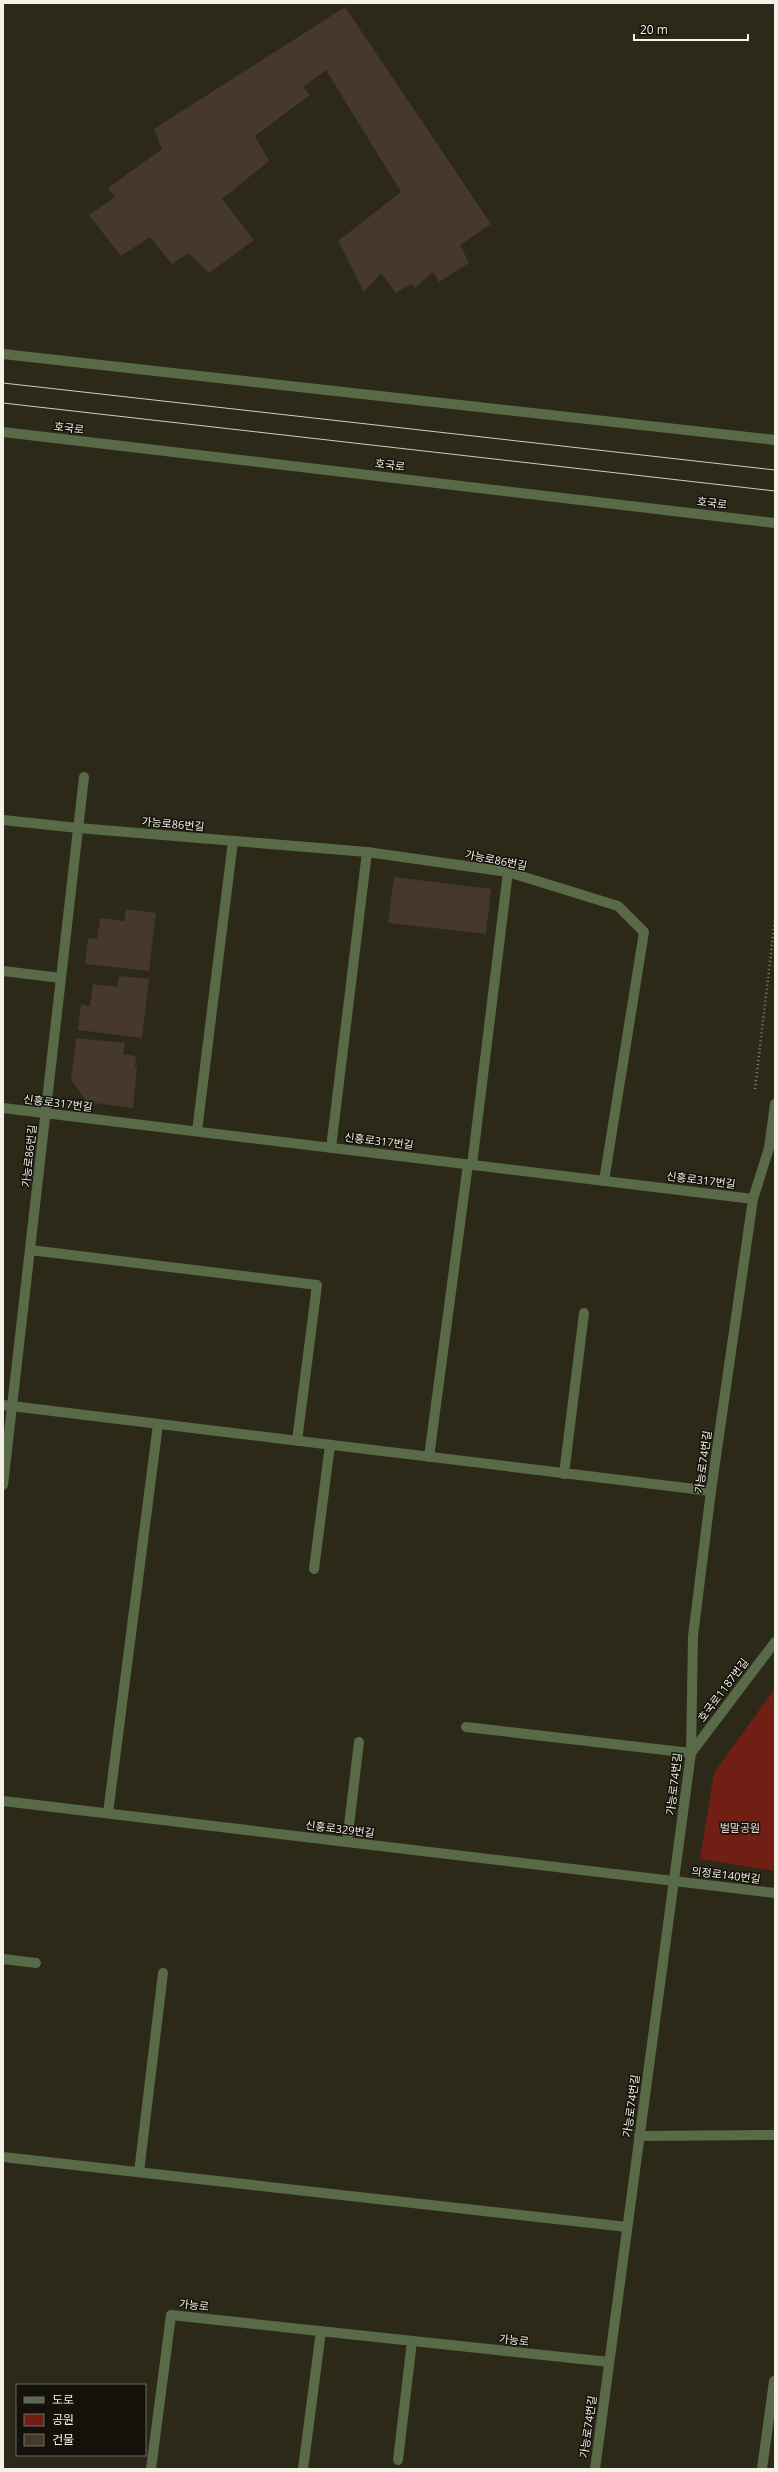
<svg xmlns="http://www.w3.org/2000/svg" width="778" height="2472" font-family="'Open Sans','Noto Sans KR',sans-serif">
	<style>
		.green { fill: #711f14 }
		.building { fill: #46382b }
		.lines { fill: none; stroke-linecap: round; stroke-linejoin: round }
		.path { stroke: #858274; stroke-width: 2.5; stroke-dasharray: 1 3; stroke-linecap: butt }
		.minor { stroke: #596a49; stroke-width: 10 }
		.tram { stroke: #cfccc1; stroke-width: 1 }
		.labels { text-anchor: middle; stroke-width: 3; stroke-linejoin: round; paint-order: stroke }
		.street-label { font-size: 11px; fill: #f4f1e7; stroke: #13110a }
		.park-label { font-size: 11px; fill: #efd5d0; stroke: #13110a }
	</style>
	<rect width="100%" height="100%" fill="#2c2918"/>
	<polygon class="green" points="775,1688 775,1871 700,1859 714,1773"/>
	<g class="building">
		<polygon points="345,7 491,224 460,245 469,263 439,282 433,272 415,288 411,284 396,293 381,273 364,292 338,241 401,192 326,70 303,87 310,95 255,136 269,161 222,199 254,240 209,273 189,253 172,264 150,237 121,256 89,215 115,197 108,188 162,149 154,129"/>
		<polygon points="394,877 491,889 486,934 388,923"/>
		<polygon points="126,909 156,913 149,971 85,964 88,938 97,939 100,918 124,921"/>
		<polygon points="119,976 149,979 142,1038 78,1030 81,1004 90,1006 93,984 117,987"/>
		<polygon points="76,1038 125,1043 123,1054 136,1056 135,1067 137,1067 133,1108 87,1102 71,1080"/>
	</g>
	<g class="lines">
		<polyline class="path" points="755,1089 775,919"/>
		<g class="minor">
			<polyline points="3,354 775,440"/>
			<polyline points="3,432 775,523"/>
			<polyline points="3,820 78,828 367,852 508,872 618,906 644,932 604,1181"/>
			<polyline points="3,971 61,978"/>
			<polyline points="3,1108 753,1199"/>
			<polyline points="197,1131 233,841"/>
			<polyline points="331,1148 367,852"/>
			<polyline points="472,1165 508,872"/>
			<polyline points="30,1250 317,1285 297,1441"/>
			<polyline points="3,1405 711,1491"/>
			<polyline points="429,1457 468,1164"/>
			<polyline points="564,1474 584,1313"/>
			<polyline points="3,1485 84,777"/>
			<polyline points="314,1569 330,1445"/>
			<polyline points="466,1727 691,1753"/>
			<polyline points="691,1753 775,1642"/>
			<polyline points="3,1801 775,1893"/>
			<polyline points="108,1813 158,1424"/>
			<polyline points="347,1842 359,1742"/>
			<polyline points="3,1959 36,1963"/>
			<polyline points="639,2136 775,2135"/>
			<polyline points="3,2157 627,2227"/>
			<polyline points="139,2172 163,1973"/>
			<polyline points="398,2460 412,2341"/>
			<polyline points="151,2469 171,2315 609,2362"/>
			<polyline points="303,2469 321,2331"/>
			<polyline points="595,2469 691,1753 693,1636 711,1491 753,1199 769,1148 775,1104"/>
			<polyline points="762,2469 774,2381"/>
		</g>
		<g class="tram">
			<polyline points="3,383 775,470"/>
			<polyline points="3,403 775,491"/>
		</g>
	</g>
	<g class="labels">
		<g class="street-label">
			<text transform="translate(69 428) rotate(7)" y="4">호국로</text>
			<text transform="translate(390 465) rotate(7)" y="4">호국로</text>
			<text transform="translate(712 503) rotate(7)" y="4">호국로</text>
			<text transform="translate(173 824) rotate(5)" y="4">가능로86번길</text>
			<text transform="translate(496 860) rotate(11)" y="4">가능로86번길</text>
			<text transform="translate(58 1103) rotate(7)" y="4">신흥로317번길</text>
			<text transform="translate(379 1141) rotate(7)" y="4">신흥로317번길</text>
			<text transform="translate(29 1156) rotate(-84)" y="4">가능로86번길</text>
			<text transform="translate(701 1180) rotate(7)" y="4">신흥로317번길</text>
			<text transform="translate(703 1462) rotate(-82)" y="4">가능로74번길</text>
			<text transform="translate(723 1690) rotate(-53)" y="4">호국로1187번길</text>
			<text transform="translate(674 1784) rotate(-83)" y="4">가능로74번길</text>
			<text transform="translate(340 1829) rotate(7)" y="4">신흥로329번길</text>
			<text transform="translate(726 1875) rotate(7)" y="4">의정로140번길</text>
			<text transform="translate(631 2106) rotate(-82)" y="4">가능로74번길</text>
			<text transform="translate(194 2305) rotate(6)" y="4">가능로</text>
			<text transform="translate(514 2340) rotate(6)" y="4">가능로</text>
			<text transform="translate(588 2427) rotate(-82)" y="4">가능로74번길</text>
		</g>
		<g class="park-label">
			<text x="740" y="1832">벌말공원</text>
		</g>
	</g>
	<rect width="778" height="2472" fill="none" stroke="#f4f1e7" stroke-width="8"/>
	<rect x="16" y="2384" width="130" height="72" fill="#13110a" stroke="#6d6b62"/>
	<rect x="24" y="2397" width="20" height="6" fill="#596a49" stroke="#6d6b62"/>
	<text x="52" y="2404" font-size="12" fill="#f4f1e7">도로</text>
	<rect x="24" y="2414" width="20" height="12" fill="#711f14" stroke="#6d6b62"/>
	<text x="52" y="2424" font-size="12" fill="#f4f1e7">공원</text>
	<rect x="24" y="2434" width="20" height="12" fill="#46382b" stroke="#6d6b62"/>
	<text x="52" y="2444" font-size="12" fill="#f4f1e7">건물</text>
	<path d="M634 34v6h114v-6" fill="none" stroke="#f4f1e7" stroke-width="2"/>
	<text x="640" y="34" font-size="12" fill="#f4f1e7" stroke="#13110a" stroke-width="3" paint-order="stroke">20 m</text>
</svg>
